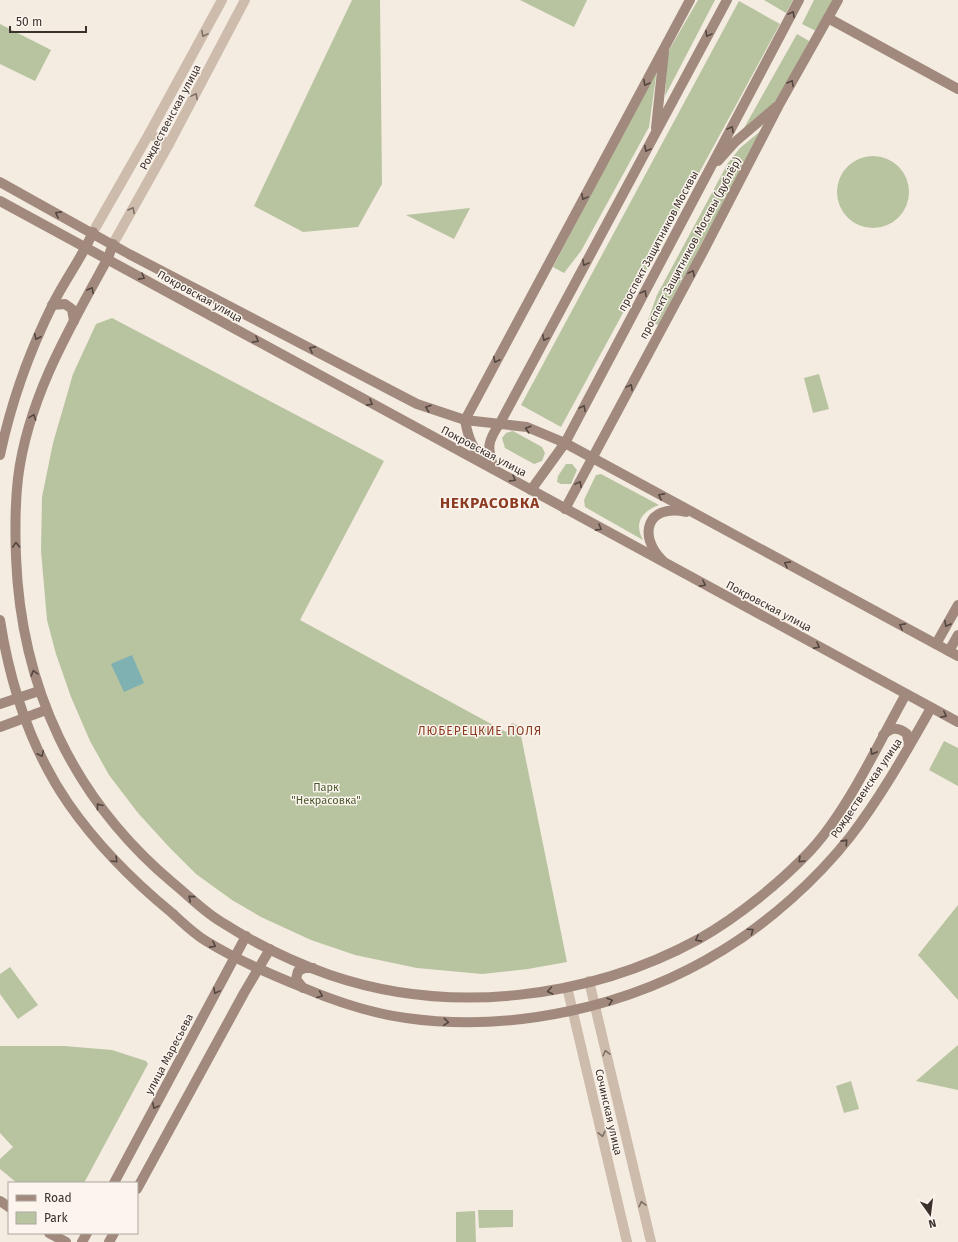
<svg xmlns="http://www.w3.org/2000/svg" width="958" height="1242" font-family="'Fira Sans',sans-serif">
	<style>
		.green { fill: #b8c4a0 }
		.water { fill: #7fb0b2 }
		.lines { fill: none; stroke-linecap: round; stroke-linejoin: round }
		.street { stroke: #cdbbac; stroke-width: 10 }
		.secondary { stroke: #a18a7d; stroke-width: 10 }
		.oneway { stroke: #544640 }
		.oneway2 { stroke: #7d6f65 }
		.labels { text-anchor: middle; stroke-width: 3; stroke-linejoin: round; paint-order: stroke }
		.street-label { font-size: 11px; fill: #3b302b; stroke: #fbf5ee }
		.park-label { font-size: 11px; fill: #4a5a2e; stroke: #fbf5ee }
		.neighbourhood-label { font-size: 12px; letter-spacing: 1px; fill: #8c3b22; stroke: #fbf5ee }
		.district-label { font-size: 15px; font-weight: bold; letter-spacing: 1px; fill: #8c3b22; stroke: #fbf5ee }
	</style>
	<rect width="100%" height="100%" fill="#f4ebe1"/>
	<g class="green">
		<polygon points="352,0 380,0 382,184 358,227 303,232 254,206"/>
		<polygon points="520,0 587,0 574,27"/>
		<polygon points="698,0 715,0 665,96 668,52"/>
		<polygon points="764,0 793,0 786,13"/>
		<polygon points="814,0 833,0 816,31 802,24"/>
		<polygon points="739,1 780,24 561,427 521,405"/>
		<polygon points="0,24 51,50 35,81 0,64"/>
		<polygon points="797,34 809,41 776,102 744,128"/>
		<polygon points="657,69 649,127 581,251 564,273 553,267"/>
		<polygon points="763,129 658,325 648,320 657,295 728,163 740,148"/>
		<circle cx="873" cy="192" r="36"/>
		<polygon points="470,208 454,239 406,215"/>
		<polygon points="112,318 384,461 300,620 506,732 512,723 519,726 567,962 528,969 482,974 417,968 355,955 311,940 261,917 232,900 196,874 169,847 138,813 109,775 90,741 71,697 56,654 47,620 41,551 42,497 53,443 73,374 96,324"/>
		<polygon points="819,374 829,409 813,413 804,378"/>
		<polygon points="513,431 542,447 545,453 542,461 534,464 505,448 502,438 506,433"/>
		<polygon points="566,464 572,464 577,470 571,484 561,484 557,482 558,476"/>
		<path d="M 601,474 L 659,505 C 643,511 633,522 643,540 L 585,507 L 584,500 L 596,475 Z"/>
		<polygon points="944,741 958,748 958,786 929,770"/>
		<polygon points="958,905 958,1000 918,955"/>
		<polygon points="10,967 38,1005 18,1019 0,994 0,974"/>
		<polygon points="958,1045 958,1090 916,1081"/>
		<polygon points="0,1046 64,1046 112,1050 146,1061 148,1064 84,1183 17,1183 0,1169 0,1159 13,1147 0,1133"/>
		<polygon points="851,1081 859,1109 844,1113 836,1086"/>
		<polygon points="478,1210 513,1210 513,1227 479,1228"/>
		<polygon points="475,1211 476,1242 456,1242 456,1212"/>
	</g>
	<polygon class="water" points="132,655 144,683 124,692 111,664"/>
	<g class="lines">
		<g class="street">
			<polyline points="149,134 169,144"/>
			<polyline points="93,232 149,134 222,0"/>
			<polyline points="113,244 169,144 245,0"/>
			<polyline points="589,981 651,1242"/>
			<polyline points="567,987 627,1242"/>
		</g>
		<g class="secondary">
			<polyline points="828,18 958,89"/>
			<polyline points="656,128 664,52"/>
			<polyline points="718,161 735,142 776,107"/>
			<polyline points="0,182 129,254 417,404 465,420 527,427 565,443 958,656"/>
			<polyline points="0,201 958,722"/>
			<path d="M 113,244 L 108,258 C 70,327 28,398 18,478 C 15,504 15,531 16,557 C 21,687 73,799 173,883 C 189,896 205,913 223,923 C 256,944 293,962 330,975 C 450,1016 589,999 699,939 C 738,917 781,882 811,850 C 848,810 879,742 906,694"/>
			<polyline points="52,305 65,304 72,309 74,321"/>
			<path d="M 0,455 C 11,403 29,352 53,304 C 65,279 82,258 93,232"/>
			<path d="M 485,460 C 472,449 468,437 465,420 L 690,0"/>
			<path d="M 494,469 C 487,447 487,442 500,423 L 727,0"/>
			<polyline points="531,490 565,443 799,0"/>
			<polyline points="565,509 705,248 780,103 838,0"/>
			<path d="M 663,561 C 637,536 647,503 686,512"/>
			<path d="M 0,620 C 10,684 31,749 68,803 C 97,845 133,881 172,913 C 183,923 194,934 206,941 C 237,960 270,974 304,988 C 337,1002 370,1013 406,1018 C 513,1033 631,1007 723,950 C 769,922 816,880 850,837 C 881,797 906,752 931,708"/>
			<polyline points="936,644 958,605"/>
			<polyline points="949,651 958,635"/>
			<polyline points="0,704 39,691"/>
			<polyline points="0,727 46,710"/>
			<path d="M 883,735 C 892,727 898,727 907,734 L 909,746"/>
			<polyline points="303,988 296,979 298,971 305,968 313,968"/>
			<polyline points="114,1183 246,936"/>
			<polyline points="137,1189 244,993 270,949"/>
			<polyline points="0,1201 9,1207"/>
			<polyline points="49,1233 66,1242"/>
			<polyline points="82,1242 87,1233"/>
			<polyline points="109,1242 114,1233"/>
		</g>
	</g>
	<defs><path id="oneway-chevron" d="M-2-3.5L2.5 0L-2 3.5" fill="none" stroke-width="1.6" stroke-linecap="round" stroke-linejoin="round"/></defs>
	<g class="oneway">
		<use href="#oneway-chevron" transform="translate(792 14) rotate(-62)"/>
		<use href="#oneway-chevron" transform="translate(708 34) rotate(118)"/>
		<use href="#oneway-chevron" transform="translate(646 83) rotate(119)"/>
		<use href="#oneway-chevron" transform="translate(791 83) rotate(-61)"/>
		<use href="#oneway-chevron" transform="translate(731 129) rotate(-62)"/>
		<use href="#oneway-chevron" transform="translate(647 149) rotate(118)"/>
		<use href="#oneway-chevron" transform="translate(584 197) rotate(118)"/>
		<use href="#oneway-chevron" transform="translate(58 214) rotate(-152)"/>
		<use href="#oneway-chevron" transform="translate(585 263) rotate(118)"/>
		<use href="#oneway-chevron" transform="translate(692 273) rotate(-62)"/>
		<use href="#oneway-chevron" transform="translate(142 277) rotate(29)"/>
		<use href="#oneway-chevron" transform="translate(91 290) rotate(-61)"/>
		<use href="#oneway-chevron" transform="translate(644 293) rotate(-62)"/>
		<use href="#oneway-chevron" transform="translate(37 337) rotate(115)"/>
		<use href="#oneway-chevron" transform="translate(545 338) rotate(118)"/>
		<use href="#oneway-chevron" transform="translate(256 340) rotate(29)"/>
		<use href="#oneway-chevron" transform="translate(312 349) rotate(-152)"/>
		<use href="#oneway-chevron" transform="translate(496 360) rotate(117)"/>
		<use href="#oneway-chevron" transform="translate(630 387) rotate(-62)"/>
		<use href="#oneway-chevron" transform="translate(370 403) rotate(29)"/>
		<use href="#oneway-chevron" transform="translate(428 408) rotate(-161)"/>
		<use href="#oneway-chevron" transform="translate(583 408) rotate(-62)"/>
		<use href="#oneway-chevron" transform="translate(33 417) rotate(-70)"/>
		<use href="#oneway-chevron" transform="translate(528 429) rotate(-163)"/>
		<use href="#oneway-chevron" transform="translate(513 479) rotate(30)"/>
		<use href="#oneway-chevron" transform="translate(579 484) rotate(-62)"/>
		<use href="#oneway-chevron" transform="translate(661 496) rotate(-152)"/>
		<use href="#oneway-chevron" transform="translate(599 528) rotate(29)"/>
		<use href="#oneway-chevron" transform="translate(16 545) rotate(-92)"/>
		<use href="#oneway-chevron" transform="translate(787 564) rotate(-152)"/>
		<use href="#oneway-chevron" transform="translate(703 584) rotate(28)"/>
		<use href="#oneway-chevron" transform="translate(947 624) rotate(119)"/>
		<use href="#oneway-chevron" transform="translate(902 626) rotate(-152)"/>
		<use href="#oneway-chevron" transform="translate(817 646) rotate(28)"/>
		<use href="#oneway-chevron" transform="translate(34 673) rotate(-106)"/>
		<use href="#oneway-chevron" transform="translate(944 715) rotate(27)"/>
		<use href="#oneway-chevron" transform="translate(873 752) rotate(119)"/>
		<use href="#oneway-chevron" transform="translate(41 754) rotate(64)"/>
		<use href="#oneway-chevron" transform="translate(99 806) rotate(-128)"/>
		<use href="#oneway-chevron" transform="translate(845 842) rotate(-48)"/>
		<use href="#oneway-chevron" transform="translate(115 860) rotate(46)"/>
		<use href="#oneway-chevron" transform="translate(801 860) rotate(135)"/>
		<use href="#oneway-chevron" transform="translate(191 898) rotate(-140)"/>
		<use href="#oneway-chevron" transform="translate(751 931) rotate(-34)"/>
		<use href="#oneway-chevron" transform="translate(698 939) rotate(152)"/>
		<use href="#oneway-chevron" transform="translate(213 945) rotate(28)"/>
		<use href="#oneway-chevron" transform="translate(216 991) rotate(118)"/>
		<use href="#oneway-chevron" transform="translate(550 991) rotate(169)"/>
		<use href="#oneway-chevron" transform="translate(320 995) rotate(23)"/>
		<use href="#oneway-chevron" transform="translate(610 1001) rotate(-17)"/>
		<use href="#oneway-chevron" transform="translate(446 1022) rotate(5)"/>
		<use href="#oneway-chevron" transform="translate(155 1106) rotate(118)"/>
	</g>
	<g class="oneway2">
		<use href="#oneway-chevron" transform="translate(204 34) rotate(118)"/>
		<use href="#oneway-chevron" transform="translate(195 96) rotate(-62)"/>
		<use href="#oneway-chevron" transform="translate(132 210) rotate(-61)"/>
		<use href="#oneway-chevron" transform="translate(606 1053) rotate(-103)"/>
		<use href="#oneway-chevron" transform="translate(602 1134) rotate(77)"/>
		<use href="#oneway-chevron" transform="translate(642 1204) rotate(-103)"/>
	</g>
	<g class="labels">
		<g class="street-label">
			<text transform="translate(170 117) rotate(-62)" y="4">Рождественская улица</text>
			<text transform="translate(658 241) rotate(-62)" y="4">проспект Защитников Москвы</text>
			<text transform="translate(690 248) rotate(-62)" y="4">проспект Защитников Москвы (дублёр)</text>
			<text transform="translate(200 296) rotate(29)" y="4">Покровская улица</text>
			<text transform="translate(484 451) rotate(28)" y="4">Покровская улица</text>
			<text transform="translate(769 606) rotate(28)" y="4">Покровская улица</text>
			<text transform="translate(866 788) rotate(-56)" y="4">Рождественская улица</text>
			<text transform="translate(169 1054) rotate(-62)" y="4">улица Маресьева</text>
			<text transform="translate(609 1112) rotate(77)" y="4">Сочинская улица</text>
		</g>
		<g class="park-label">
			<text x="326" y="791">Парк<tspan x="326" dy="13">"Некрасовка"</tspan></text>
		</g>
		<g class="neighbourhood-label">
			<text x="480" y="735">ЛЮБЕРЕЦКИЕ ПОЛЯ</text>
		</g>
		<g class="district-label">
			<text x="490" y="508">НЕКРАСОВКА</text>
		</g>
	</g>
	<rect x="8" y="1182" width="130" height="52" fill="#fbf5ee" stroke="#aea6a0"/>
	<rect x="16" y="1195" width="20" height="6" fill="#a18a7d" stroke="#aea6a0"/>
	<text x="44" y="1202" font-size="12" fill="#3b302b">Road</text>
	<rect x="16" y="1212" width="20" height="12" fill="#b8c4a0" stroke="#aea6a0"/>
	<text x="44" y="1222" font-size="12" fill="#3b302b">Park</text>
	<g transform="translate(930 1214) rotate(166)" stroke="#fbf5ee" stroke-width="3" paint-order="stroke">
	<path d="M0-3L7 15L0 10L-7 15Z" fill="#3b302b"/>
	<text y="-6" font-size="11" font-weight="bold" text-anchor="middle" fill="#3b302b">N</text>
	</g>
	<path d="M10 26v6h76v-6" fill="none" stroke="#3b302b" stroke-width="2"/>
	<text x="16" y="26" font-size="12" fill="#3b302b" stroke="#fbf5ee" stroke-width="3" paint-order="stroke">50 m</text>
</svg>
